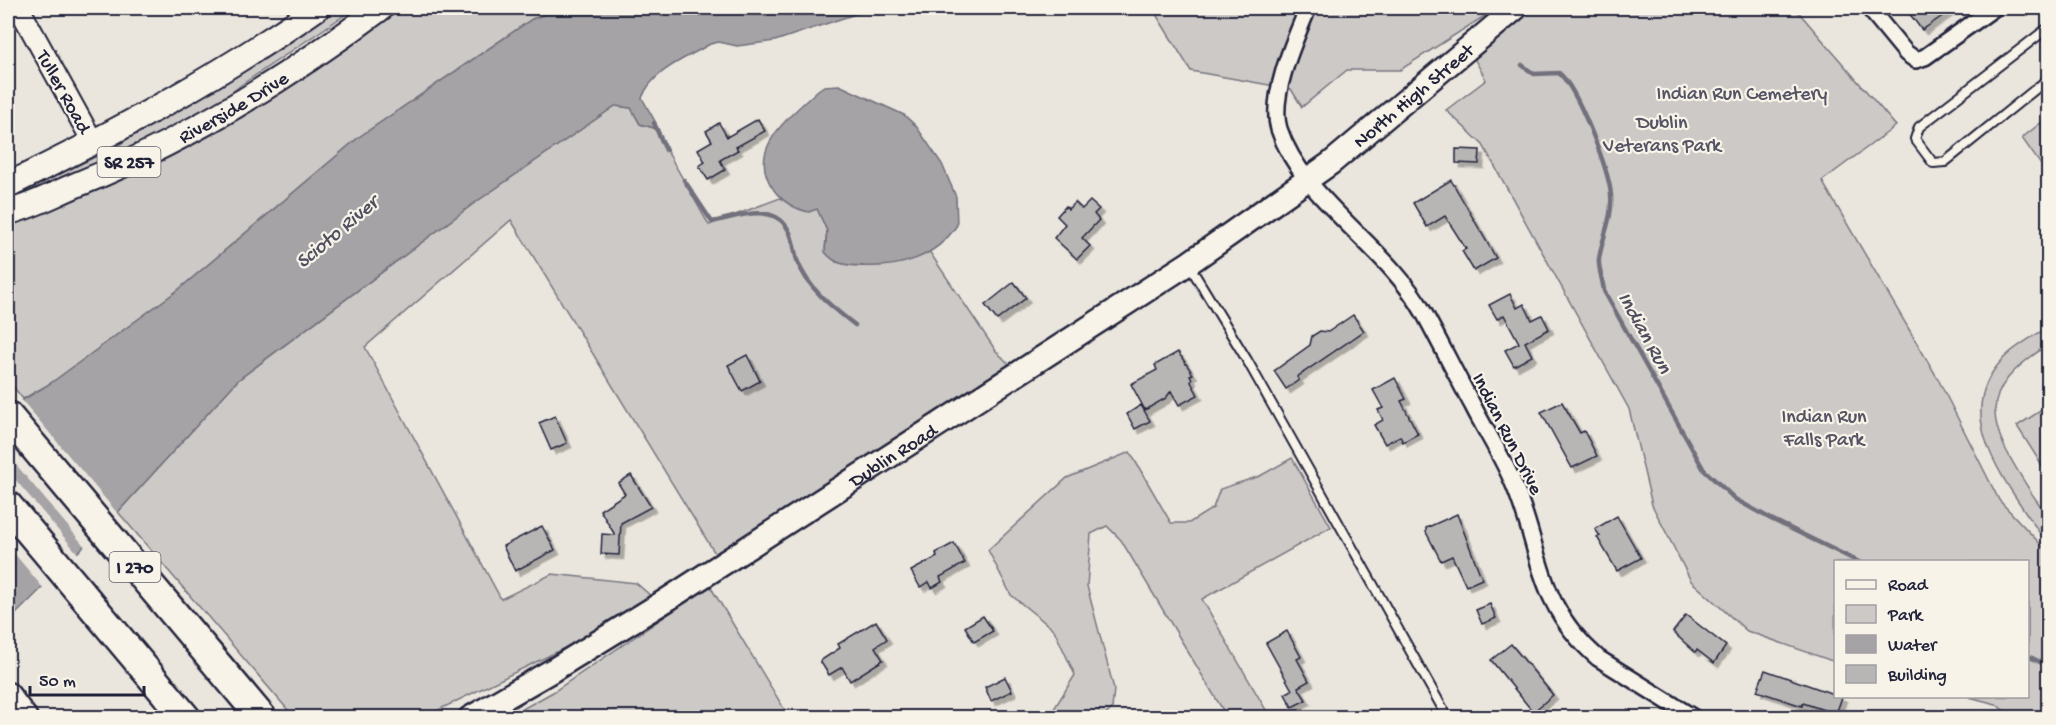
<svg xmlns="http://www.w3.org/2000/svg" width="2056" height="725" font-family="'Gochi Hand',sans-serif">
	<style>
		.green { fill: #cdc9c6; stroke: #787680; stroke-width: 1.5 }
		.water { fill: #a6a3a6; stroke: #716f7b; stroke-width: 1.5 }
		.pier { fill: #eae6de }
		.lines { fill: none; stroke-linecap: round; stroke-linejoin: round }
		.stream { stroke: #716f7b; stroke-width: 4.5 }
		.building { fill: #b8b6b5; stroke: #22223b; stroke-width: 1.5; filter: url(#shadow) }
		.service-casing { stroke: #22223b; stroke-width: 12 }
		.minor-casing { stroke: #22223b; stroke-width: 20 }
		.tertiary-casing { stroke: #22223b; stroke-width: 24 }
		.secondary-casing { stroke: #22223b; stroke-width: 27 }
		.primary-casing { stroke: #22223b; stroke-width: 28 }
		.motorway-casing { stroke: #22223b; stroke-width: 33 }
		.service { stroke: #f7f3e8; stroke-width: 8 }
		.minor { stroke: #f7f3e8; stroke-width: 15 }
		.tertiary { stroke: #f7f3e8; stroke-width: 20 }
		.secondary { stroke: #f7f3e8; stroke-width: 22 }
		.primary { stroke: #f7f3e8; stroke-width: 24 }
		.motorway { stroke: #f7f3e8; stroke-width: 28 }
		.labels { text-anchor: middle; stroke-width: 4.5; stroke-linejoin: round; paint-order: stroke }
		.shield { fill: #f7f3e8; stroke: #62616f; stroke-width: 1.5 }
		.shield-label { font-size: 18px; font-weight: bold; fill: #22223b }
		.street-label { font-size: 20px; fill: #22223b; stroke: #f7f3e8 }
		.park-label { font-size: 20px; fill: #555465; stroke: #f7f3e8 }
		.water-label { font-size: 21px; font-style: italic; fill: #504f60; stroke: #f7f3e8 }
	</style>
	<defs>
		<filter id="shadow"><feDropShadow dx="4.5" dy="4.5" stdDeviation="0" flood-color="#0004"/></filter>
	</defs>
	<rect width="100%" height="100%" fill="#eae6de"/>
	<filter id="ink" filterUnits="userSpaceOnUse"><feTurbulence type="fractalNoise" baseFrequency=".0167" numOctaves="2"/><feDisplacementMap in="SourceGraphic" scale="12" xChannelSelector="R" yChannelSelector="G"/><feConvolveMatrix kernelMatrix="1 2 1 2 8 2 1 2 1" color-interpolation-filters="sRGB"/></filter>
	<g filter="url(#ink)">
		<g class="green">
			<polygon points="331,8 355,8 241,85 203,116 35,191 33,187 118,146 146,124 298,31"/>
			<polygon points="396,8 563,8 532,19 359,137 178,290 51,383 23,399 8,380 8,222 350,43"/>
			<polygon points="1152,8 1497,8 1400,70 1347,70 1302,107 1291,89 1191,71"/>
			<polygon points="1534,8 1795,8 1896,126 1822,181 1937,377 1999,500 2048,552 2048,717 2011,717 1996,704 1969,697 2028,696 2028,562 1836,562 1835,662 1747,631 1691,581 1652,505 1629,409 1483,145 1446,110 1486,80 1474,58"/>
			<path d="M 615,106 L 631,108 L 640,124 L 654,128 L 709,225 L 780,198 L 802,210 L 817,208 L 827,231 L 825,248 L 836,262 C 859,270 910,266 929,251 L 996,351 L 1010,365 L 716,555 L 511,220 L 365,347 L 501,599 L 552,574 L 636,583 L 652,597 L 589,636 L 424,717 L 294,717 L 118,512 L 238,380 L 473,204 Z"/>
			<polygon points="2048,117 2048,175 2022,138"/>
			<path d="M 2048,327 L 2048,345 C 1974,392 1987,423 2029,489 C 2034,498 2045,510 2048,520 C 2050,527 2049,537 2048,543 L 2039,532 C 2006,482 1949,415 2003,359 C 2015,346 2033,337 2048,327 Z"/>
			<polygon points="2048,406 2048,475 2017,426"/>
			<polygon points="1130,452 1171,523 1189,523 1213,508 1220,489 1260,476 1292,458 1331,527 1202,599 1270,717 1227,717 1121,540 1107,526 1091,534 1087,586 1114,689 1112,709 1103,717 1049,717 1075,675 1054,630 1011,595 988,550 1067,478"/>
			<polygon points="710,586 789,717 508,717 553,692"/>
		</g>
		<g class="water">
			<path d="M 563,8 L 873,8 L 775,41 L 737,46 L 719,42 L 710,44 C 687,58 652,70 642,98 L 656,123 L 654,128 L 640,124 L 631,108 L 615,106 L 473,204 L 238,380 L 118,512 L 8,622 L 8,409 L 51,383 L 178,290 L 359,137 L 532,19 Z"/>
			<path d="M 839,85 L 904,115 L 916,126 L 942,164 L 956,197 L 957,225 C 936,258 899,268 863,266 C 848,265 835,265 825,252 L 827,231 L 817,209 L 809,212 C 795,209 782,201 774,190 C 744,149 790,117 818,90 L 824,86 Z"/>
		</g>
		<g class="pier">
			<polygon points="20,398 119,515 86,548 8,455 8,405"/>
			<polygon points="8,471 79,555 44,589 8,546"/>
		</g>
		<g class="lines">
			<g class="stream">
				<path d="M 1522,65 L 1534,74 L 1559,73 C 1577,88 1609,170 1611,195 C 1613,218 1602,237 1599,259 C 1598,268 1603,281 1604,291 L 1704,470 L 1735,499 L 1771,519 L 1859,562"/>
				<polyline points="654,123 666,150"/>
				<path d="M 684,180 L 712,222 C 737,217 772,202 788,229 C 794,239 794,250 797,260 C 807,288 833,308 855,325"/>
				<polyline points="2028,656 2048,666"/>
			</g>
		</g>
		<g class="building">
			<polygon points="1905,8 1954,8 1922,30"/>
			<polygon points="758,119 765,131 736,147 738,150 720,160 725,170 708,180 699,166 705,162 698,149 712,141 706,131 719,123 727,137"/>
			<polygon points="1456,149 1480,150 1479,164 1456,163"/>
			<polygon points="1451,180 1496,258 1474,271 1462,251 1466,249 1445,216 1427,227 1413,203"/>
			<polygon points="1090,201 1099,209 1094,214 1099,220 1082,238 1090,246 1077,259 1054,238 1065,224 1057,216 1066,206 1068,209 1075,202 1082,209"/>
			<polygon points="1014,282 1026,298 997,320 985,305"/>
			<polygon points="1510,294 1517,308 1524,304 1532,320 1542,315 1549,329 1525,342 1532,356 1514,366 1505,350 1519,343 1504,315 1497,319 1489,305"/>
			<polygon points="1353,315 1364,331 1297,377 1299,380 1286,389 1274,371 1310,345 1312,336 1320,331 1328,332"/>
			<polygon points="1178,352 1193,374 1190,375 1192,379 1191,382 1198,395 1179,405 1171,391 1166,398 1145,410 1131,384 1157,370 1155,365"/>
			<polygon points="747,355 760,381 742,391 728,365"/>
			<polygon points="1395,378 1406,399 1401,401 1418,434 1403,442 1400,436 1385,444 1374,425 1383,420 1378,410 1383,408 1373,390"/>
			<polygon points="1562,402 1580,433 1584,431 1597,456 1572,468 1541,412"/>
			<polygon points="1141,405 1150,421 1135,429 1127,414"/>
			<polygon points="555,416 567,443 551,450 539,423"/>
			<polygon points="631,475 651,507 621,523 619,555 601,554 602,534 615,535 600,510 625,494 618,483"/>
			<polygon points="1457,514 1482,579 1466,586 1452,556 1441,561 1426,532 1426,528"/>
			<polygon points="1617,516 1641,558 1617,571 1597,537 1600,536 1595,529"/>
			<polygon points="542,526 555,550 515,571 503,546"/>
			<polygon points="954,543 965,563 940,577 942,582 932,588 929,582 920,587 911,571 937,557 936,553"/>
			<polygon points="1490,604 1496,618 1482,624 1476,610"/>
			<polygon points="1686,615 1726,646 1714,663 1697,650 1695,652 1673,632"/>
			<polygon points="983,616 993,631 974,642 965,627"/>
			<polygon points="876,621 887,639 875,647 883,660 850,681 842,667 829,675 820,661 840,648 838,644"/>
			<polygon points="1287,631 1301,657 1297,659 1309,681 1298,687 1306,700 1292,707 1285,694 1292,690 1266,643"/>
			<polygon points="1511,644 1553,695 1533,712 1491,660"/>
			<polygon points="1765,670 1842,697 1836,714 1803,703 1802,706 1757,691"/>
			<polygon points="1005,677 1012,691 991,701 985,687"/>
		</g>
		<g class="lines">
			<defs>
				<g id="service">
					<polyline points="2048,28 1919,127 1915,139 1933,163 1945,162 2048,79"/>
					<polyline points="1189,265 1247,360 1448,718"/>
				</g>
				<g id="minor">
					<path d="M 1308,8 C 1295,39 1269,96 1279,129 C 1302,200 1388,247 1424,313 C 1441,344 1456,375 1473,406 C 1485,430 1500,453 1511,478 C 1543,548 1533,602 1598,658 L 1694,718"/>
					<polyline points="1869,8 1906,53 1916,60 1925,57 1994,8"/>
				</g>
				<polyline id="tertiary" points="19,8 94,144"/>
				<g id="secondary">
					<polyline points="8,694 26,718"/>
					<path id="s1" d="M 470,718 L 553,670 L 665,601 L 1189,263 L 1331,163 L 1516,8"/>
				</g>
				<g id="primary">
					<path d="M 8,185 C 115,133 219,77 317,8"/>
					<path id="s2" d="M 8,212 C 31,207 54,194 76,185 C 186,141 286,79 381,8"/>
				</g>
				<g id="motorway">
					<polyline points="8,416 262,718"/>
					<polyline points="8,506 186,718"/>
				</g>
			</defs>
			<use href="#service" class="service-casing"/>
			<use href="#minor" class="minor-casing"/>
			<use href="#tertiary" class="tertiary-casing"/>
			<use href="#secondary" class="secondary-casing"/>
			<use href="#primary" class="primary-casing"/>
			<use href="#motorway" class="motorway-casing"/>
			<use href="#service" class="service"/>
			<use href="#minor" class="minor"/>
			<use href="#tertiary" class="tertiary"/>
			<use href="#secondary" class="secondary"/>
			<use href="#primary" class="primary"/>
			<use href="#motorway" class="motorway"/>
		</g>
	</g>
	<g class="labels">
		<g class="shield">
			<rect x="97.5" y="147" width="63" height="30" rx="4.5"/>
			<rect x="109.5" y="552" width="51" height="30" rx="4.5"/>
		</g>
		<g class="shield-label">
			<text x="129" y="168">SR 257</text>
			<text x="135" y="573">I 270</text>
		</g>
		<g class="street-label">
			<text transform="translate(65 91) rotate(61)" y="7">Tuller Road</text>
			<text dy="7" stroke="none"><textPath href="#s1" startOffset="1131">North High Street</textPath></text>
			<text dy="7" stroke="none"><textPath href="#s2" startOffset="249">Riverside Drive</textPath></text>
			<text transform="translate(1509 433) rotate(63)" y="7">Indian Run Drive</text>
			<text dy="7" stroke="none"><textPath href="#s1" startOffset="498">Dublin Road</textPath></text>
		</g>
		<g class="park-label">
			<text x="1742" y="99">Indian Run Cemetery</text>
			<text x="1662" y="128">Dublin<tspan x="1662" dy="23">Veterans Park</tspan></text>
			<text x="1824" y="422">Indian Run<tspan x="1824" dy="23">Falls Park</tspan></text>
		</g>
		<g class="water-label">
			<text transform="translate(336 231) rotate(-40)" y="7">Scioto River</text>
			<text transform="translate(1646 332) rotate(61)" y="7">Indian Run</text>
		</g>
	</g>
	<rect width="2056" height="725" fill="none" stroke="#f7f3e8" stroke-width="30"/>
	<rect x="15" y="15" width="2026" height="695" fill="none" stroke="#22223b" stroke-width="2" filter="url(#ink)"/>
	<rect x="1834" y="560" width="195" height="138" fill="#f7f3e8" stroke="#a29fa3" stroke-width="1.5"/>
	<rect x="1846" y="580" width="30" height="9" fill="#f7f3e8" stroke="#a29fa3" stroke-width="1.5"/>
	<text x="1888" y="590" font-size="18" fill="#22223b">Road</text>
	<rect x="1846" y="605" width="30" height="18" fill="#cdc9c6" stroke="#a29fa3" stroke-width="1.5"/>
	<text x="1888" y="620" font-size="18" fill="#22223b">Park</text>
	<rect x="1846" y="635" width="30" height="18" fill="#a6a3a6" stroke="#a29fa3" stroke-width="1.5"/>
	<text x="1888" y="650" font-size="18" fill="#22223b">Water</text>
	<rect x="1846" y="665" width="30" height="18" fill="#b8b6b5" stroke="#a29fa3" stroke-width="1.5"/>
	<text x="1888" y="680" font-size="18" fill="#22223b">Building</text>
	<path d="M30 686v9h114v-9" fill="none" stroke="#22223b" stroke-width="3"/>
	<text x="39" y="686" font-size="18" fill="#22223b" stroke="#f7f3e8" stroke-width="4.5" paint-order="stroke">50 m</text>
</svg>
